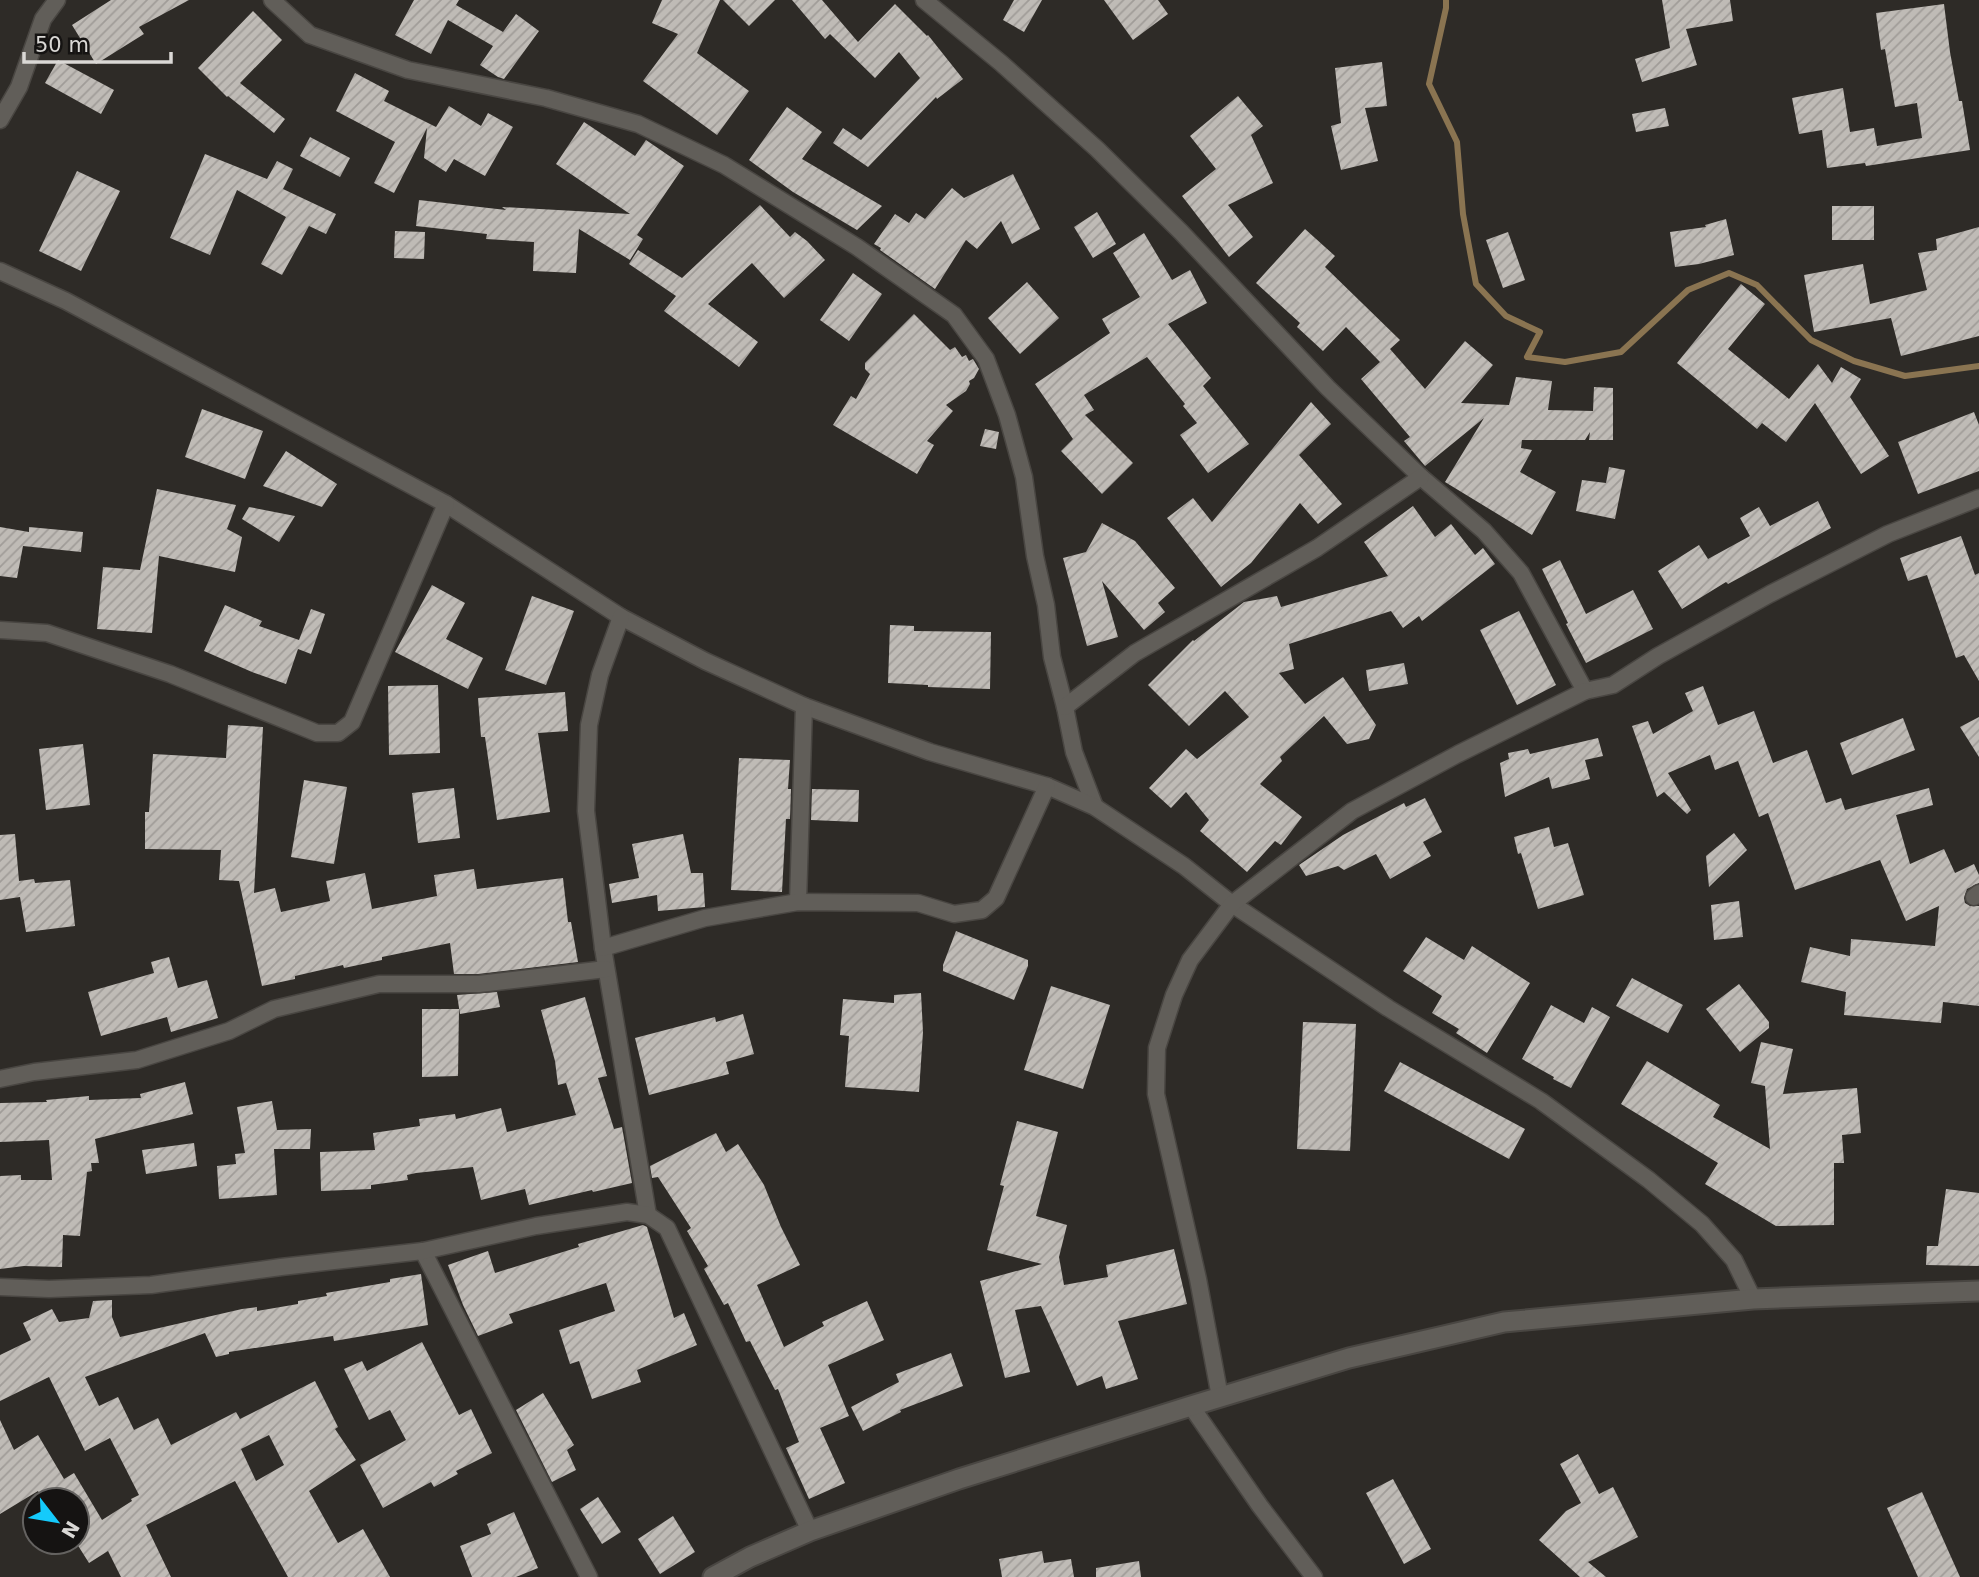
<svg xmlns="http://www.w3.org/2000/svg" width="1979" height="1577" font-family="'DejaVu Sans',sans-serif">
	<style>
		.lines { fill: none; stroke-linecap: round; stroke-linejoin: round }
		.stream { stroke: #8a7451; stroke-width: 6 }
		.building { fill: url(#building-hatch); fill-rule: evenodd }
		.minor-casing { stroke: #494642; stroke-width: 19 }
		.tertiary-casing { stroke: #494642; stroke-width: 23 }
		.minor { stroke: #615e59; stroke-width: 16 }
		.tertiary { stroke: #615e59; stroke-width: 19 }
	</style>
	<defs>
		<pattern id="building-hatch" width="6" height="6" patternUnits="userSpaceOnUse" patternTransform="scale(1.75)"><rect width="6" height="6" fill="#bfbbb6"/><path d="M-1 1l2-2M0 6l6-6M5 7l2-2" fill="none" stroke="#a09c98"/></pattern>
	</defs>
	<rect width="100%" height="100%" fill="#2e2b27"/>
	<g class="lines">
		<polyline class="stream" points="1446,0 1446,8 1429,84 1457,142 1463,214 1476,284 1506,316 1540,332 1527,357 1565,362 1621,352 1688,290 1729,273 1757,285 1811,340 1854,361 1905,376 1979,366"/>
	</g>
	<g class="building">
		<polygon points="111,0 189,0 139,27 144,34 96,64 72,25"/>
		<polygon points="414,0 459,0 456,5 503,32 516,14 539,31 504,79 498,77 480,65 493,46 448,20 431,54 395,35"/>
		<polygon points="662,0 720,0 697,53 749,91 717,135 643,81 678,34 652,23"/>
		<polygon points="723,0 775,0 749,26"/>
		<polygon points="792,0 822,0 858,42 895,4 927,36 928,35 963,79 937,99 936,97 868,167 833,143 843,128 861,140 920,78 899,52 875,78 830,34 825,39"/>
		<polygon points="1014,0 1042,0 1024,32 1003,20"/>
		<polygon points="1104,0 1158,0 1168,14 1133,40"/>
		<polygon points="1662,0 1730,0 1733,21 1686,29 1697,65 1642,82 1635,59 1670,48"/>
		<polygon points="1944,4 1950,52 1959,101 1962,101 1970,150 1866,166 1865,163 1827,168 1822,130 1799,134 1792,98 1843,88 1850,132 1874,128 1877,146 1922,138 1917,103 1895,107 1885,49 1881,50 1876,13"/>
		<polygon points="253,11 282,40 240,83 285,119 274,133 228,96 227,97 198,68"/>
		<polygon points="58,60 114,90 101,114 45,83"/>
		<polygon points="1382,62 1387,106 1365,108 1378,161 1341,170 1331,126 1341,123 1335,68"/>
		<polygon points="355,73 389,91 384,101 436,127 449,106 481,126 488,113 513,127 485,176 454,159 446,172 424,158 427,128 394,193 374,183 395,142 336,111"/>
		<polygon points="1238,96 1263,126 1251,135 1273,183 1228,205 1253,237 1229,257 1182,196 1216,169 1190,136"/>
		<polygon points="787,107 822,132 802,159 882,206 857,230 793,192 749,160"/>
		<polygon points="1665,108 1669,126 1636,132 1632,114"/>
		<polygon points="584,122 635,156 646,140 684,166 637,235 643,239 630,260 579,229 576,273 533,271 534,242 486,239 487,234 416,226 419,200 506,210 502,207 630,214 556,164"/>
		<polygon points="310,137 350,158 340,177 300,156"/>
		<polygon points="205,154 267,179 277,161 293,169 283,189 336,214 326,234 309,226 282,275 261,264 286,217 237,190 210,255 170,238"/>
		<polygon points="77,171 120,191 81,271 39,251"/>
		<polygon points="1013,174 1040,229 1012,244 1001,221 977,249 966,240 935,289 880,250 881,248 874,244 895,214 909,223 916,213 925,219 952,188 964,198"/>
		<polygon points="760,205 790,237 795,232 807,241 825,260 784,298 752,263 708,304 758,342 739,367 664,311 676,296 629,264 638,250 682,278"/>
		<rect x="1832" y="206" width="42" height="34"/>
		<polygon points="1097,212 1116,244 1093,258 1074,227"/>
		<polygon points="1726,219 1734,255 1699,264 1675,267 1670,232 1706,227 1705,225"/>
		<polygon points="1979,227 1979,336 1901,356 1891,318 1814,332 1804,275 1863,264 1870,304 1927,290 1918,253 1937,250 1936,239"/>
		<polygon points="1305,229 1335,256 1325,267 1400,340 1390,349 1425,389 1465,341 1493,365 1461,403 1509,405 1516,377 1552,381 1548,410 1593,411 1594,387 1613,388 1613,440 1589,440 1590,432 1585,440 1522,440 1521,448 1532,450 1520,472 1556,492 1532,535 1445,482 1484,418 1425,466 1404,441 1410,437 1361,379 1380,362 1346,327 1323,351 1297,327 1300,323 1256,283"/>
		<polygon points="395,231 425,232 424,259 394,258"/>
		<polygon points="1508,232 1525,280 1503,288 1486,240"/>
		<polygon points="1144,233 1172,280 1190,270 1207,303 1168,324 1211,378 1203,386 1249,444 1208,473 1180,435 1197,423 1183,406 1185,404 1147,357 1084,395 1094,410 1085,415 1133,463 1102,494 1061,451 1073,439 1035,384 1110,333 1102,319 1140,297 1113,253"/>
		<polygon points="853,273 882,294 849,341 820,320"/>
		<polygon points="1027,282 1059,318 1020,354 988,318"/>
		<polygon points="1741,284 1765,304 1728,349 1789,399 1818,364 1832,383 1841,367 1861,379 1850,397 1889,456 1861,474 1815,403 1786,442 1762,423 1757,429 1677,363"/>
		<polygon points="914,314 950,350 955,347 962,357 966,355 969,361 973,359 979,369 974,378 969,381 970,384 966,391 946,405 953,411 927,441 934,445 917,474 833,425 851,396 856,399 870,374 865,369 865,363"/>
		<polygon points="1311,402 1331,424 1299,455 1342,504 1318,524 1300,503 1251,563 1221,587 1167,518 1193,498 1212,522"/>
		<polygon points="202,409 263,431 245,479 185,457"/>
		<polygon points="1974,412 1979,425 1979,471 1918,494 1898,442"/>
		<polygon points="985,429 999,432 996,449 980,446"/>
		<polygon points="286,451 337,484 322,507 263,486"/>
		<polygon points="1609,467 1625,470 1615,519 1576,511 1582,480 1606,483"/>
		<polygon points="157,489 236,505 227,529 242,537 235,572 159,556 152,633 97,629 103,567 140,570"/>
		<polygon points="1818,501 1831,528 1728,584 1726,582 1682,609 1658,571 1699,545 1708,559 1750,536 1740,518 1759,507 1770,526"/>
		<polygon points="1413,506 1435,537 1451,524 1475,555 1483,548 1495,564 1422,621 1419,616 1403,628 1391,611 1289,644 1294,669 1279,673 1305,704 1343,677 1376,725 1369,739 1347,744 1324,716 1280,757 1282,761 1260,784 1302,817 1281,845 1275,841 1247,872 1200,831 1209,820 1186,792 1171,808 1149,788 1186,749 1197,759 1249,717 1225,691 1189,726 1148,685 1193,640 1194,641 1244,602 1277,596 1281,607 1388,576 1364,542"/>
		<polygon points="249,507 295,516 279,542 242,519"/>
		<polygon points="1102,523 1135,541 1175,588 1158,603 1165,612 1144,630 1102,581 1118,637 1087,646 1063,558 1086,552"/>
		<polygon points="0,527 29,532 29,527 83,532 81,552 23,546 17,578 0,576"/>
		<polygon points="1961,536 1975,575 1979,573 1979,681 1964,655 1956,658 1927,575 1908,581 1900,558"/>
		<polygon points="1560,560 1586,614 1633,590 1653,629 1586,663 1566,624 1568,623 1542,569"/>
		<polygon points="432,585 465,603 446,639 483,658 468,689 395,652"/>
		<polygon points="532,596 574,611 546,685 505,670"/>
		<polygon points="225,605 262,621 259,626 299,640 311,609 325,614 311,654 298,649 286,684 252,672 204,651"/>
		<polygon points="1519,611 1556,685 1517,705 1480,630"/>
		<polygon points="890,625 914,626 914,631 991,632 990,689 928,687 928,685 888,683"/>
		<polygon points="1404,663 1408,684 1369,691 1366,670"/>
		<polygon points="438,685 440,753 389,755 388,686"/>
		<polygon points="1703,686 1718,725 1754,711 1773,763 1807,750 1826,803 1841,798 1845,810 1929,788 1933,805 1896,815 1910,864 1944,849 1955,873 1974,864 1979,875 1979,883 1967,889 1964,898 1965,903 1970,906 1979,906 1979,1006 1943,1002 1941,1023 1844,1015 1846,992 1801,982 1810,947 1850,956 1851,939 1935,946 1939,906 1906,921 1880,860 1795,890 1768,813 1759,817 1738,761 1715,770 1710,755 1668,773 1691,810 1687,814 1664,792 1657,797 1632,726 1648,721 1653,734 1693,711 1685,693"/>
		<polygon points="565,692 568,731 538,733 550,812 497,820 485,737 481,737 478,698"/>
		<polygon points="1979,717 1979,757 1960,727"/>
		<polygon points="1903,718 1915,750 1852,775 1840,743"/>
		<polygon points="228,725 263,727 254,893 275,888 281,912 330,901 326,881 365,873 372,909 437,896 434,875 474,869 477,889 563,878 568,922 571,922 578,962 478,974 454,974 450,943 382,957 382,960 344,968 343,965 295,976 295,979 262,986 239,881 219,880 221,850 145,849 145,812 149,812 153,754 226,758"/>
		<polygon points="1598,738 1603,756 1585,760 1590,779 1552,789 1549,777 1505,797 1500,763 1509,759 1508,753 1528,749 1530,754"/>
		<polygon points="83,744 90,805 46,810 39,749"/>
		<polygon points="739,758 790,760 788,789 791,789 790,819 786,819 782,892 731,890"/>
		<polygon points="304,780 347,787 334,864 291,857"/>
		<polygon points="454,788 460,838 418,843 412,793"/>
		<polygon points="812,789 859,790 858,822 811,820"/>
		<polygon points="1425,798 1442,832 1423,842 1431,856 1390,879 1376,854 1344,870 1338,866 1306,876 1299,865 1343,835 1404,803 1406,807"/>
		<polygon points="1549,827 1554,847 1568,843 1584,895 1538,909 1521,853 1518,854 1514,837"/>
		<polygon points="1734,833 1747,850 1709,887 1706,856"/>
		<polygon points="15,834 19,881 34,879 35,883 70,880 75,926 26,932 20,897 0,900 0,835"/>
		<polygon points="683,834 691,873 703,873 705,907 658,911 657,895 612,903 609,884 639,878 632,844"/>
		<polygon points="1739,901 1743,937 1714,940 1711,905"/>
		<polygon points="956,931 1028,960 1028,966 1014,1000 943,971 943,965"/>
		<polygon points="1426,937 1464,960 1472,946 1530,983 1487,1053 1456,1033 1459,1029 1432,1013 1442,996 1403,971"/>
		<polygon points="169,957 178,988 207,980 218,1018 171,1032 167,1017 101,1036 88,992 154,973 151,962"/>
		<polygon points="1632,978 1683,1005 1668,1033 1616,1006"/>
		<polygon points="1739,984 1769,1022 1769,1028 1740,1052 1706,1009"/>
		<polygon points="1051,986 1110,1005 1083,1089 1024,1070"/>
		<polygon points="497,992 500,1007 460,1014 457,995"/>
		<polygon points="921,993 923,1032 919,1092 845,1087 849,1036 840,1035 843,999 894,1003 894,995"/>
		<polygon points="585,997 607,1076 598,1078 614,1129 622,1127 632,1183 593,1192 592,1190 529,1205 525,1189 481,1200 473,1167 416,1173 407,1175 408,1180 371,1185 371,1189 321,1191 320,1152 375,1150 373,1133 420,1126 419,1119 455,1114 456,1119 501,1108 507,1132 576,1115 566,1083 558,1085 555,1061 541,1010"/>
		<polygon points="1551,1005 1584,1023 1592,1007 1610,1017 1571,1088 1553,1079 1554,1077 1522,1059"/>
		<polygon points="422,1009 459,1009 458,1076 422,1077"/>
		<polygon points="743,1014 754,1054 726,1062 729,1074 649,1095 635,1038 715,1017 716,1022"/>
		<polygon points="1303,1022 1356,1024 1350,1151 1297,1149"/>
		<polygon points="1761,1042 1793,1049 1783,1094 1857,1088 1861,1133 1842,1135 1844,1163 1834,1163 1834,1225 1776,1226 1705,1184 1718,1163 1621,1104 1647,1061 1720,1105 1713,1117 1770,1149 1765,1086 1751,1083"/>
		<polygon points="1400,1062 1525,1129 1509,1159 1384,1091"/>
		<polygon points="185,1082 193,1114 95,1139 99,1163 91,1163 92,1171 87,1172 80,1236 63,1235 62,1267 24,1266 0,1269 0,1176 21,1175 21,1180 52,1180 49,1140 0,1142 0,1103 47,1102 46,1100 89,1096 89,1100 141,1098 140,1094"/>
		<polygon points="272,1101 277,1130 311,1129 310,1149 274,1149 277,1195 219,1199 217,1166 236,1164 235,1154 245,1153 237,1107"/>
		<polygon points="1017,1121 1058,1132 1036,1216 1067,1225 1059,1257 1064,1285 1108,1277 1106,1265 1174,1249 1187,1304 1118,1321 1138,1379 1106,1389 1102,1376 1077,1386 1041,1306 1015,1310 1030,1372 1005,1378 980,1281 1042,1264 987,1250 1004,1186 1000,1185"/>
		<polygon points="716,1133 726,1152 738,1144 764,1185 781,1227 800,1265 757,1285 784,1347 824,1326 822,1322 867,1301 884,1340 828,1365 849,1416 820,1428 845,1483 809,1499 786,1448 799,1442 778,1389 775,1390 750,1341 746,1342 728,1303 724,1305 704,1269 708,1266 687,1231 691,1228 658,1177 652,1178 650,1166"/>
		<polygon points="194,1143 197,1166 146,1174 142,1150"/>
		<polygon points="1946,1189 1979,1193 1979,1266 1926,1265 1927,1246 1938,1246"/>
		<polygon points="643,1225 647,1227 674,1318 684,1313 697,1345 637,1370 641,1382 592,1399 579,1361 570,1364 559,1330 615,1311 606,1283 509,1314 513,1323 478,1336 463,1305 448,1265 488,1251 495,1273 579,1247 578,1244"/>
		<path d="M 421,1274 L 428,1325 L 334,1341 L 333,1336 L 229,1352 L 229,1354 L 216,1357 L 205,1333 L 85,1377 L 99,1406 L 118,1397 L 134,1430 L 158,1418 L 171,1445 L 236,1412 L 240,1419 L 315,1381 L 338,1427 L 335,1429 L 356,1460 L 309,1491 L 338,1543 L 363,1529 L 390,1577 L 288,1577 L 235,1481 L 146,1525 L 171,1577 L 121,1577 L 108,1551 L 89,1563 L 77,1544 L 77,1500 L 43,1500 L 38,1491 L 0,1514 L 0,1420 L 14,1450 L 38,1435 L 64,1479 L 74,1473 L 102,1520 L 132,1501 L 131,1499 L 139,1495 L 110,1438 L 85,1451 L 49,1377 L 0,1401 L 0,1355 L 31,1340 L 23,1323 L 52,1309 L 59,1322 L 89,1318 L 93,1301 L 112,1300 L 112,1317 L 120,1337 L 242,1309 L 257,1307 L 257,1311 L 298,1304 L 298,1301 L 327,1296 L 326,1293 L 390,1282 L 390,1279 ZM 269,1435 L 284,1465 L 256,1481 L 241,1449 Z"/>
		<polygon points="422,1342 459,1415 471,1409 492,1453 456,1471 458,1474 434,1487 431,1482 383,1508 360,1465 406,1440 390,1410 369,1420 344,1369 362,1361 367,1371"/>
		<polygon points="951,1353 963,1386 900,1410 901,1412 863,1431 851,1407 899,1382 896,1374"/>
		<polygon points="543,1393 574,1445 567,1450 576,1470 552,1482 516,1410"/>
		<polygon points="1578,1454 1599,1494 1613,1487 1638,1537 1588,1562 1606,1577 1580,1577 1539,1540 1566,1511 1581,1503 1560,1464"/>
		<polygon points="1393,1479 1431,1549 1404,1564 1366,1493"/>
		<polygon points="1922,1492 1960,1577 1918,1577 1887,1508"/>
		<polygon points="598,1497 621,1532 602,1544 580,1509"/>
		<polygon points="514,1512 538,1568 516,1577 472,1577 460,1546 491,1534 487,1524"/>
		<polygon points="673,1516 695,1552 660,1574 638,1539"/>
		<polygon points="1042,1551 1044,1563 1071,1559 1074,1577 1002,1577 999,1559"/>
		<polygon points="1139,1561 1141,1577 1096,1577 1096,1568"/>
	</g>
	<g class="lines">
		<defs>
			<g id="minor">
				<polyline points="272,0 310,35 408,70 546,98 638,124 724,165 857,247 954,315 986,359 1007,415 1024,477 1035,556 1046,605 1052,657 1065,707 1074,752 1095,807"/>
				<polyline points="924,0 1001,63 1097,149 1181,232 1328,388 1421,477 1484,531 1521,573 1585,691 1613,685 1658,656 1770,594 1888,534 1979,498"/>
				<polyline points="0,120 19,87 43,19 57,0"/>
				<polyline points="0,271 66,301 446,504 621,617 705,661 804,706 930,752 1047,786 1095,807 1184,866 1232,904 1388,1008 1541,1101 1649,1180 1702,1224 1734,1260 1753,1299"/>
				<polyline points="621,617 600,675 589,725 586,811 603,948 648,1215"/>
				<polyline points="0,630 47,633 170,674 317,733 338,733 352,722 446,504"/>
				<polyline points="1065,707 1135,653 1317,548 1421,477"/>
				<polyline points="1974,897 1979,893"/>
				<polyline points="798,902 804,706"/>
				<polyline points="603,948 705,918 798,902 918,903 954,914 982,910 996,898 1047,786"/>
				<polyline points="0,1079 34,1072 137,1060 229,1031 274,1009 379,984 479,984 606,969"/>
				<polyline points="423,1251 589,1577"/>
				<polyline points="0,1287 49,1289 151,1285 281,1267 423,1251 536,1226 627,1212 648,1215 667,1228 810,1531"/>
				<polyline points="1220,1397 1198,1279 1156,1094 1157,1048 1174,995 1190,960 1232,904 1352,811 1458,754 1585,691"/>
				<polyline points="1191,1406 1260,1506 1314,1577"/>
			</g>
			<polyline id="tertiary" points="713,1577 750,1557 810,1531 959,1479 1191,1406 1349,1358 1504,1322 1753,1299 1979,1291"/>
		</defs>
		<use href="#minor" class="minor-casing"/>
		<use href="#tertiary" class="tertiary-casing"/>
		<use href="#minor" class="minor"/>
		<use href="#tertiary" class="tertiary"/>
	</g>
	<g transform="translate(56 1521) rotate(121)"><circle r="33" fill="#151312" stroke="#646260" stroke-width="2"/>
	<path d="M0-5L12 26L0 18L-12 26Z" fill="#15cafb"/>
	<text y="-10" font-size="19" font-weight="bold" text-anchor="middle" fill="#dad8d5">N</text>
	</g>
	<path d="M24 52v10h147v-10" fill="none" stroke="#dad8d5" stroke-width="3.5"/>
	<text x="35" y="52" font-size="21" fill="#dad8d5" stroke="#151312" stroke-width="5" paint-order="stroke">50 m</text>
</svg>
